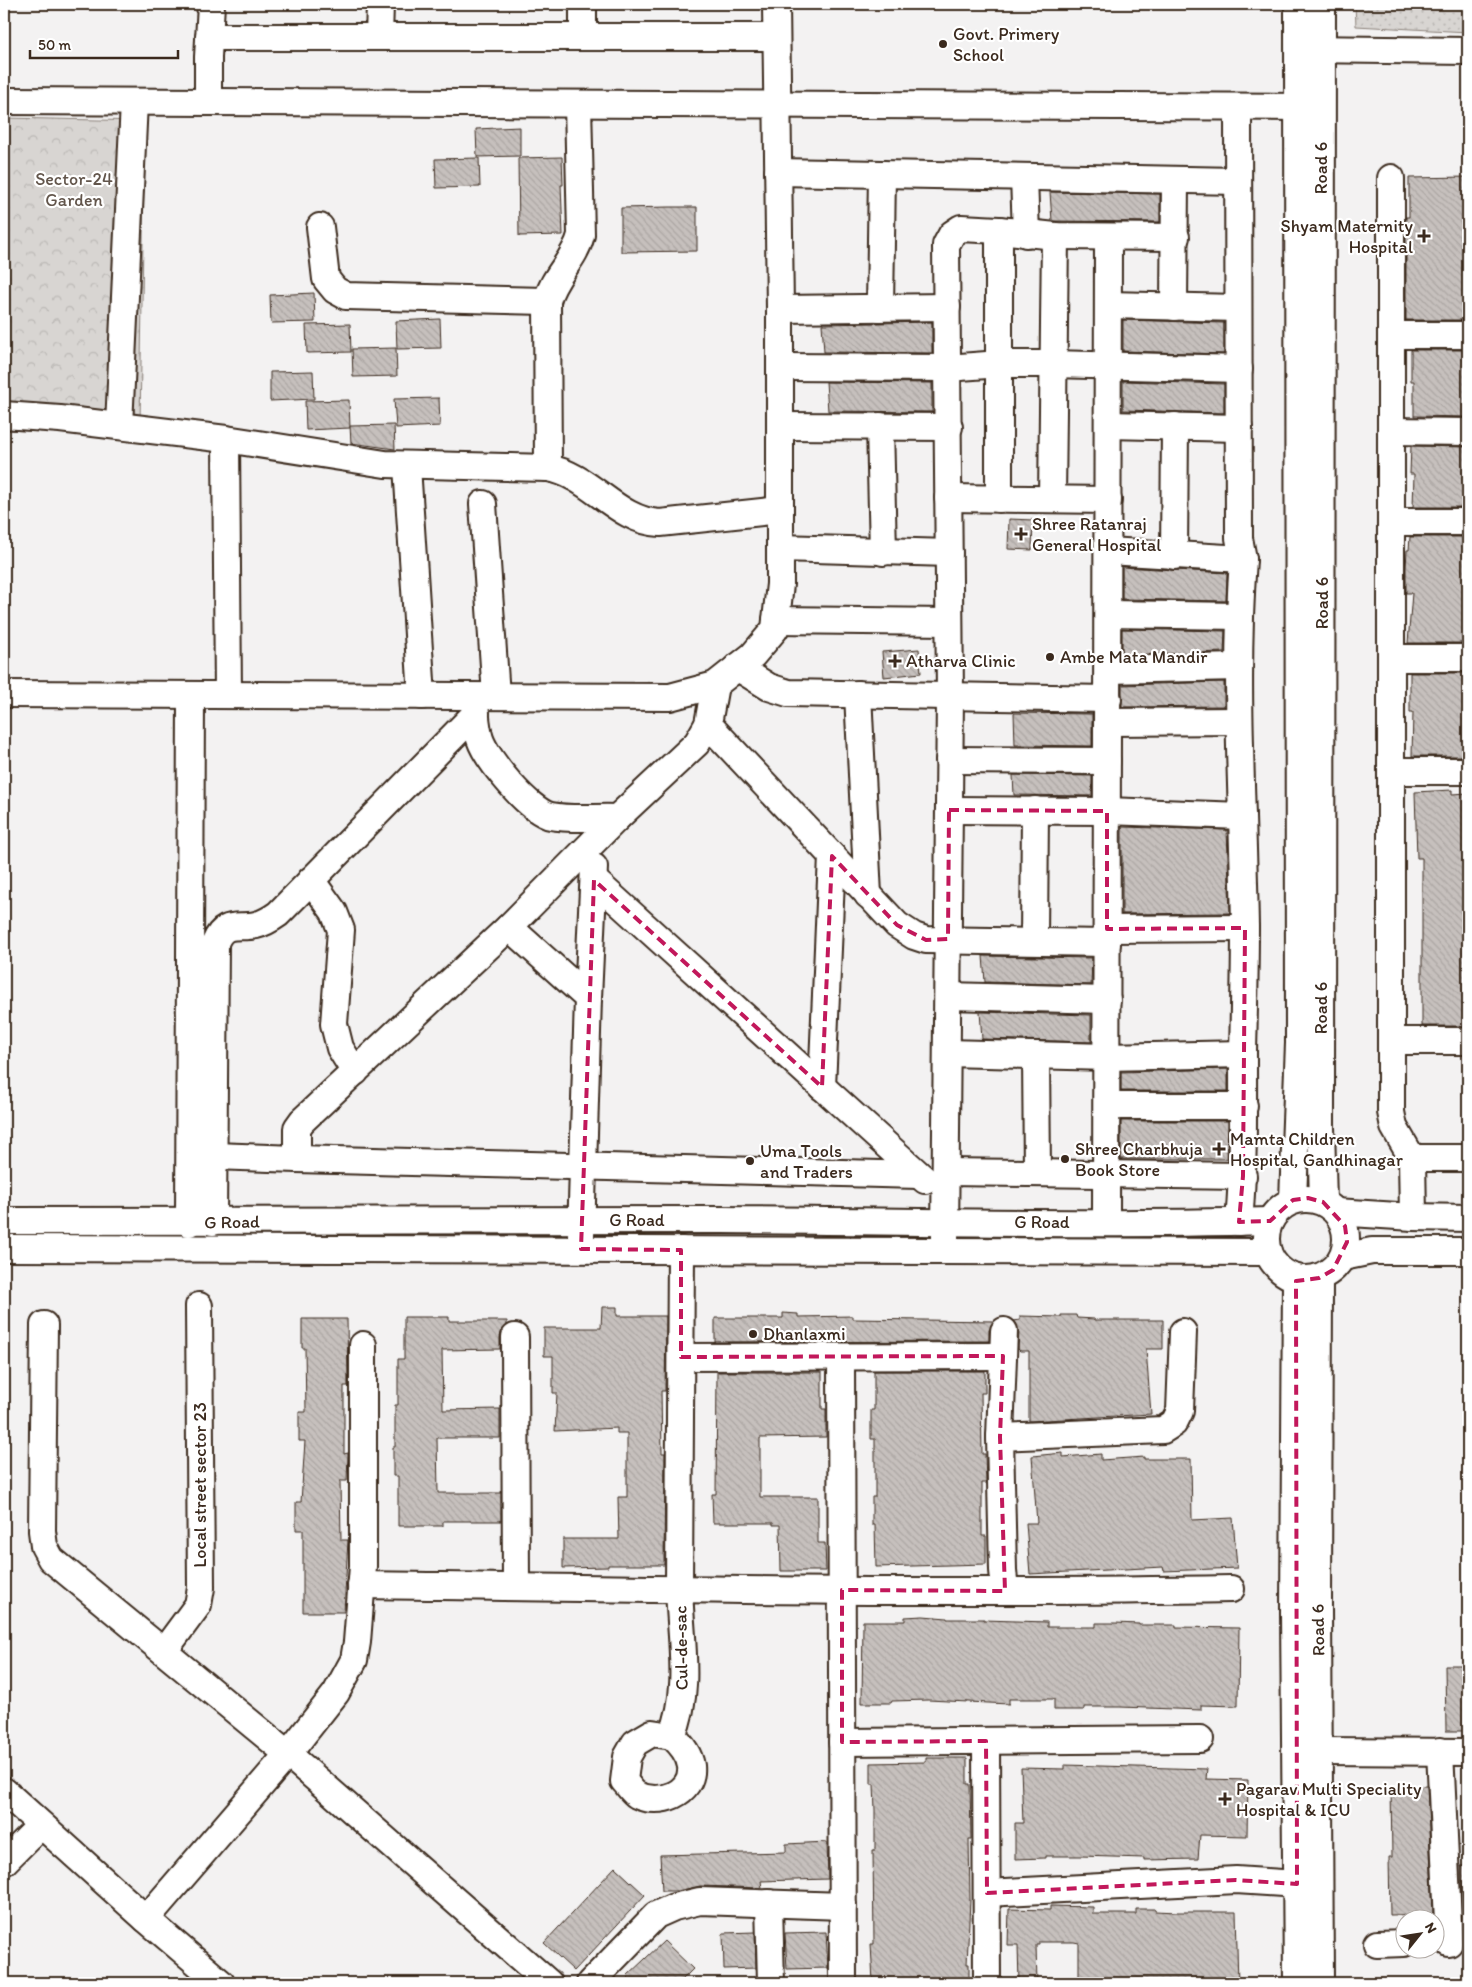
<svg xmlns="http://www.w3.org/2000/svg" width="1472" height="1987" font-family="Itim,sans-serif">
	<style>
		.grass { fill: url(#grass-dots); stroke: #8a8078 }
		.park { fill: url(#park-crowns); stroke: #8a8078 }
		.building { fill: url(#building-back-hatch); stroke: #3b2a1e }
		.lines { fill: none; stroke-linecap: round; stroke-linejoin: round }
		.minor-casing { stroke: #3b2a1e; stroke-width: 30 }
		.minor { stroke: #fff; stroke-width: 26 }
		.marked { fill: none; stroke: #c2185b; stroke-width: 4; stroke-dasharray: 10 6; stroke-linejoin: round }
		.poi-dot { fill: #3b2a1e; stroke: #fff; stroke-width: 2 }
		.labels { text-anchor: middle; stroke-width: 4.5; stroke-linejoin: round; paint-order: stroke }
		.poi-label { font-size: 18px; fill: #3b2a1e; stroke: #fff; text-anchor: start }
		.street-label { font-size: 18px; fill: #3b2a1e; stroke: #fff }
		.park-label { font-size: 18px; fill: #62554b; stroke: #fff }
	</style>
	<defs>
		<pattern id="grass-dots" width="8" height="8" patternUnits="userSpaceOnUse" patternTransform="scale(1.25)"><rect width="8" height="8" fill="#d8d5d2"/><path d="M2 2h.1M6 6h.1" fill="none" stroke="#bab7b4" stroke-width="1.8" stroke-linecap="round"/></pattern>
		<pattern id="park-crowns" width="20" height="18" patternUnits="userSpaceOnUse" patternTransform="scale(1.25)"><rect width="20" height="18" fill="#d8d5d2"/><path d="M2 6a3 3 0 1 1 6 0M12 15a3 3 0 1 1 6 0" fill="none" stroke="#bab7b4"/></pattern>
		<pattern id="building-back-hatch" width="6" height="6" patternUnits="userSpaceOnUse" patternTransform="scale(1.25)"><rect width="6" height="6" fill="#c6c0bd"/><path d="M-1 5l2 2M0 0l6 6M5-1l2 2" fill="none" stroke="#aba5a2"/></pattern>
	</defs>
	<rect width="100%" height="100%" fill="#f3f2f2"/>
	<filter id="ink" filterUnits="userSpaceOnUse"><feTurbulence type="fractalNoise" baseFrequency=".02" numOctaves="2"/><feDisplacementMap in="SourceGraphic" scale="10" xChannelSelector="R" yChannelSelector="G"/><feConvolveMatrix kernelMatrix="1 2 1 2 8 2 1 2 1" color-interpolation-filters="sRGB"/></filter>
	<g filter="url(#ink)">
		<polygon class="grass" points="1355,4 1468,4 1468,32 1356,26"/>
		<polygon class="park" points="4,118 145,121 140,423 28,431 4,430"/>
		<g class="building">
			<polygon points="520,127 520,156 477,157 476,129"/>
			<polygon points="562,157 563,185 561,185 563,235 519,236 518,158"/>
			<polygon points="479,158 480,187 436,188 435,159"/>
			<polygon points="1468,177 1468,320 1406,320 1406,217 1409,217 1409,178"/>
			<polygon points="1050,192 1160,194 1160,222 1052,221"/>
			<polygon points="669,207 697,207 697,251 621,252 621,208"/>
			<polygon points="314,293 315,322 271,323 270,295"/>
			<polygon points="440,319 441,348 397,349 396,321"/>
			<polygon points="1123,320 1224,323 1224,354 1123,351"/>
			<polygon points="932,322 932,353 824,352 822,324"/>
			<polygon points="350,324 351,352 307,353 306,325"/>
			<polygon points="396,348 397,376 353,377 352,349"/>
			<polygon points="1411,350 1468,350 1468,417 1414,416 1414,381 1411,381"/>
			<polygon points="313,371 314,399 270,401 270,372"/>
			<polygon points="1123,381 1224,384 1224,413 1123,410"/>
			<polygon points="826,382 932,383 932,412 828,411"/>
			<polygon points="439,398 440,426 396,428 394,399"/>
			<polygon points="349,400 350,428 306,430 305,401"/>
			<polygon points="394,425 395,449 351,443 350,426"/>
			<polygon points="1411,446 1468,447 1468,507 1413,507 1414,474 1410,474"/>
			<polygon points="1009,519 1033,520 1032,550 1008,549"/>
			<polygon points="1410,537 1468,537 1468,643 1408,643 1412,593 1406,593 1406,568 1407,550 1409,550"/>
			<polygon points="1122,567 1227,573 1226,601 1122,599"/>
			<polygon points="1122,629 1225,631 1224,652 1122,655"/>
			<polygon points="919,649 921,673 884,677 882,652"/>
			<polygon points="1410,673 1468,673 1468,756 1412,756 1413,712 1410,712"/>
			<polygon points="1224,682 1224,706 1122,707 1122,685"/>
			<polygon points="1014,713 1092,714 1092,746 1015,745"/>
			<polygon points="1013,775 1092,776 1092,796 1014,795"/>
			<polygon points="1452,790 1452,794 1468,793 1468,1026 1422,1026 1422,858 1417,858 1415,792"/>
			<polygon points="1122,827 1227,830 1230,913 1122,914"/>
			<polygon points="983,956 1092,958 1091,985 985,982"/>
			<polygon points="980,1012 1091,1015 1091,1042 982,1039"/>
			<polygon points="1228,1069 1228,1091 1121,1091 1121,1072"/>
			<polygon points="1121,1121 1228,1121 1227,1159 1121,1159"/>
			<polygon points="602,1307 617,1307 617,1316 666,1316 665,1391 661,1391 662,1453 665,1453 664,1565 608,1565 608,1567 563,1568 563,1539 619,1539 618,1497 627,1497 627,1433 617,1433 617,1428 555,1431 557,1393 553,1393 553,1356 544,1356 544,1328 601,1328"/>
			<polygon points="783,1313 798,1314 798,1317 853,1316 853,1319 994,1321 989,1330 989,1341 715,1342 715,1318 783,1318"/>
			<polygon points="1061,1315 1076,1315 1077,1318 1094,1319 1094,1320 1163,1320 1163,1349 1146,1349 1151,1414 1029,1421 1029,1351 1020,1351 1018,1349 1019,1331 1014,1321 1020,1320 1020,1316 1061,1317"/>
			<polygon points="404,1317 449,1317 449,1321 507,1321 507,1325 502,1330 500,1337 500,1349 442,1350 443,1410 500,1409 500,1438 437,1438 438,1493 501,1493 501,1521 443,1521 443,1526 398,1526 398,1476 393,1476 393,1447 395,1447 395,1405 398,1405 398,1359 404,1359"/>
			<polygon points="302,1319 347,1319 348,1386 344,1386 344,1454 348,1453 347,1481 340,1481 341,1540 348,1540 344,1612 303,1612 303,1530 296,1530 296,1502 301,1502 305,1441 299,1441 299,1412 306,1412 305,1348 302,1348"/>
			<polygon points="874,1371 985,1371 985,1393 981,1393 982,1454 985,1454 986,1483 982,1483 982,1536 986,1536 986,1564 876,1567 875,1525 872,1525 872,1497 875,1497 875,1439 871,1439 871,1410 874,1410"/>
			<polygon points="717,1372 822,1372 822,1409 826,1409 826,1437 760,1438 760,1497 818,1497 818,1543 825,1543 826,1571 781,1571 780,1525 773,1525 773,1523 713,1523 712,1494 716,1494"/>
			<polygon points="1063,1453 1063,1457 1101,1454 1101,1460 1144,1457 1144,1459 1191,1459 1192,1520 1233,1518 1237,1568 1164,1571 1163,1567 1030,1574 1026,1523 1037,1523 1032,1456"/>
			<polygon points="923,1616 947,1618 947,1619 984,1619 984,1620 1047,1622 1047,1627 1096,1627 1096,1623 1115,1623 1139,1624 1139,1625 1176,1625 1176,1627 1239,1628 1238,1706 1201,1705 1201,1710 1120,1707 1084,1707 1084,1710 1054,1710 1054,1699 1009,1699 1009,1704 928,1700 892,1701 891,1703 862,1703 863,1621 905,1621 905,1617"/>
			<polygon points="1445,1665 1468,1665 1468,1731 1446,1731"/>
			<polygon points="926,1758 967,1758 967,1784 970,1784 971,1839 969,1839 970,1900 967,1964 969,1964 969,1983 873,1983 871,1944 874,1944 873,1850 875,1850 875,1810 874,1784 871,1784 871,1763 926,1762"/>
			<polygon points="1064,1765 1207,1769 1206,1779 1248,1780 1247,1836 1200,1835 1198,1859 1144,1860 1144,1858 1081,1856 1045,1856 1045,1858 1015,1859 1015,1823 1023,1823 1021,1768 1064,1769"/>
			<polygon points="1427,1786 1433,1914 1390,1915 1389,1857 1392,1857 1391,1787"/>
			<polygon points="827,1842 828,1879 761,1881 762,1888 700,1886 677,1891 662,1891 660,1855 786,1852 786,1844"/>
			<polygon points="1460,1866 1468,1866 1468,1924 1463,1924"/>
			<polygon points="615,1867 645,1895 574,1971 544,1943"/>
			<polygon points="1050,1906 1093,1907 1093,1914 1136,1914 1136,1909 1155,1909 1155,1911 1178,1912 1236,1912 1238,1983 1079,1983 1079,1943 1074,1942 1039,1942 1039,1945 1036,1945 1037,1983 1019,1983 1018,1945 1008,1945 1009,1909 1050,1910"/>
			<polygon points="755,1932 756,1968 724,1969 723,1933"/>
			<polygon points="826,1932 828,1968 787,1969 785,1933"/>
			<polygon points="664,1941 693,1969 679,1983 634,1983 627,1976"/>
		</g>
		<g class="lines">
			<defs>
				<g id="minor">
					<polyline points="1322,4 1321,1127 1323,1202"/>
					<polyline points="209,37 776,37"/>
					<polyline points="379,37 380,4"/>
					<polyline points="583,37 583,4"/>
					<polyline points="1304,49 1468,51"/>
					<polyline points="4,101 1321,107"/>
					<polyline points="208,102 208,57 211,4"/>
					<polyline points="778,172 1238,181"/>
					<polyline points="1024,177 1026,234"/>
					<polyline points="1391,178 1391,1112 1394,1127 1412,1158 1413,1217"/>
					<polyline points="320,227 326,279 335,290 346,296 547,301"/>
					<polyline points="1108,305 1238,308"/>
					<polyline points="1174,307 1175,181"/>
					<polyline points="880,308 882,174"/>
					<polyline points="780,309 947,307"/>
					<polyline points="1391,335 1468,335"/>
					<polyline points="780,367 947,368 1000,364 1053,364 1239,369"/>
					<path d="M 4,415 L 60,419 L 226,439 L 385,464 L 548,468 C 591,475 616,521 660,523 L 780,510"/>
					<polyline points="1108,425 1239,428"/>
					<polyline points="119,426 134,102"/>
					<polyline points="780,426 949,427"/>
					<polyline points="880,426 883,552"/>
					<polyline points="1391,431 1468,432"/>
					<polyline points="226,439 228,695"/>
					<polyline points="407,466 422,696"/>
					<path d="M 548,468 L 547,301 C 553,276 575,260 581,235 L 578,104"/>
					<polyline points="948,498 1108,500"/>
					<polyline points="999,499 999,230"/>
					<polyline points="1052,499 1055,236"/>
					<polyline points="483,504 496,696"/>
					<polyline points="1391,522 1468,522"/>
					<polyline points="780,548 949,553"/>
					<polyline points="1108,551 1243,559 1239,538 1238,107"/>
					<polyline points="1174,556 1175,426"/>
					<polyline points="1109,614 1239,616"/>
					<polyline points="776,620 949,622"/>
					<polyline points="1392,658 1468,658"/>
					<polyline points="737,667 769,687 788,693 1108,699"/>
					<polyline points="1108,670 1238,667"/>
					<polyline points="4,694 670,697 715,685 753,655 775,629 780,584 780,309 776,4"/>
					<polyline points="858,694 868,895"/>
					<path d="M 474,701 C 476,713 476,727 480,739 C 487,760 530,812 551,816 C 571,820 597,817 617,818"/>
					<polyline points="1108,722 1239,721"/>
					<polyline points="708,724 897,925 914,936 926,940 1107,943"/>
					<polyline points="949,760 1107,761"/>
					<polyline points="1391,771 1468,771"/>
					<polyline points="949,810 1107,811 1242,816"/>
					<polyline points="311,880 334,912 341,930 334,1024 340,1048 355,1072"/>
					<polyline points="594,880 925,1180"/>
					<polyline points="509,927 588,998 581,1236"/>
					<polyline points="1107,929 1245,928"/>
					<polyline points="1034,941 1035,810"/>
					<polyline points="948,996 1107,1000"/>
					<polyline points="588,998 594,867"/>
					<polyline points="1391,1041 1468,1041"/>
					<polyline points="947,1053 1107,1057 1243,1054"/>
					<polyline points="1036,1055 1037,1173"/>
					<polyline points="822,1087 832,856"/>
					<polyline points="1107,1106 1244,1106"/>
					<polyline points="214,1156 297,1159 297,1128 302,1121 509,927 617,818 697,743 708,724 715,685"/>
					<polyline points="1412,1158 1468,1158"/>
					<polyline points="297,1159 919,1175"/>
					<polyline points="946,1172 1243,1176"/>
					<circle cx="1306" cy="1239" r="40"/>
					<polyline points="1293,1200 1299,1043 1298,4"/>
					<polyline points="1336,1212 1413,1217 1468,1218"/>
					<path d="M 4,1221 C 243,1222 483,1220 723,1220 C 905,1221 1087,1226 1270,1221"/>
					<path d="M 213,1222 L 215,943 C 224,920 237,929 256,925 C 265,923 271,919 278,914 L 476,713"/>
					<polyline points="1106,1222 1108,237"/>
					<path d="M 1239,1222 C 1244,1165 1243,1109 1243,1052 C 1244,1010 1245,968 1245,927 C 1243,804 1234,682 1243,559"/>
					<polyline points="189,1223 191,695"/>
					<polyline points="945,1239 950,696 946,245 952,234 961,228 999,230 1055,236 1176,237"/>
					<polyline points="4,1248 1268,1252"/>
					<polyline points="1343,1257 1372,1251 1468,1251"/>
					<polyline points="1296,1278 1294,1613 1297,1983"/>
					<polyline points="1319,1278 1318,1608 1320,1983"/>
					<polyline points="44,1325 42,1531 44,1546 51,1559 288,1754 549,1983"/>
					<polyline points="515,1337 516,1587"/>
					<polyline points="681,1357 1003,1356"/>
					<polyline points="841,1357 843,1983"/>
					<polyline points="1000,1437 1004,1331"/>
					<path d="M 361,1585 C 651,1589 941,1594 1231,1589"/>
					<polyline points="1005,1591 1003,1570 1000,1437 1163,1430 1174,1423 1180,1411 1183,1332"/>
					<polyline points="164,1651 198,1605 201,1588 199,1306"/>
					<path d="M 672,1736 C 681,1744 689,1754 691,1766 C 694,1794 659,1806 637,1795 C 632,1792 628,1785 624,1781 L 627,1757 L 635,1743 L 652,1733 L 672,1736 C 692,1689 680,1636 679,1586 C 679,1474 681,1362 681,1250"/>
					<polyline points="986,1741 987,1983"/>
					<polyline points="842,1742 1200,1739"/>
					<polyline points="1320,1751 1468,1752"/>
					<polyline points="1440,1751 1449,1943"/>
					<polyline points="4,1791 146,1919 221,1983"/>
					<polyline points="4,1862 41,1825"/>
					<polyline points="987,1893 1236,1880 1297,1884"/>
					<polyline points="769,1903 771,1983"/>
					<polyline points="146,1919 288,1754 336,1693 354,1660 357,1642 363,1566 363,1345"/>
					<polyline points="1377,1944 1404,1943"/>
					<polyline points="590,1983 656,1915 674,1907 700,1901 843,1906"/>
				</g>
			</defs>
			<use href="#minor" class="minor-casing"/>
			<use href="#minor" class="minor"/>
		</g>
	</g>
	<path class="marked" d="M 949,810 L 1107,811 L 1107,929 L 1245,928 L 1243,1176 L 1239,1222 L 1270,1221 L 1293,1200 L 1308,1198 L 1323,1202 L 1345,1226 L 1347,1242 L 1333,1270 L 1319,1278 L 1296,1281 L 1297,1884 L 1236,1880 L 987,1893 L 986,1741 L 842,1742 L 842,1590 L 1005,1591 L 1000,1437 L 1003,1356 L 681,1357 L 681,1250 L 581,1249 L 594,880 L 822,1087 L 832,856 L 897,925 L 926,940 L 948,939 Z"/>
	<g class="poi-dot">
		<circle cx="943" cy="44" r="5"/>
		<path d="M1421.5 228.5h5v5h5v5h-5v5h-5v-5h-5v-5h5z"/>
		<path d="M1018.5 526.5h5v5h5v5h-5v5h-5v-5h-5v-5h5z"/>
		<circle cx="1050" cy="657" r="5"/>
		<path d="M892.5 653.5h5v5h5v5h-5v5h-5v-5h-5v-5h5z"/>
		<path d="M1216.5 1141.5h5v5h5v5h-5v5h-5v-5h-5v-5h5z"/>
		<circle cx="1065" cy="1159" r="5"/>
		<circle cx="750" cy="1161" r="5"/>
		<circle cx="753" cy="1334" r="5"/>
		<path d="M1222.5 1791.5h5v5h5v5h-5v5h-5v-5h-5v-5h5z"/>
	</g>
	<g class="labels">
		<g class="poi-label">
			<text x="953" y="40">Govt. Primery<tspan x="953" dy="21">School</tspan></text>
			<text x="1413" y="232" text-anchor="end">Shyam Maternity<tspan x="1413" dy="21">Hospital</tspan></text>
			<text x="1032" y="530">Shree Ratanraj<tspan x="1032" dy="21">General Hospital</tspan></text>
			<text x="1060" y="663">Ambe Mata Mandir</text>
			<text x="906" y="667">Atharva Clinic</text>
			<text x="1230" y="1145">Mamta Children<tspan x="1230" dy="21">Hospital, Gandhinagar</tspan></text>
			<text x="1075" y="1155">Shree Charbhuja<tspan x="1075" dy="21">Book Store</tspan></text>
			<text x="760" y="1157">Uma Tools<tspan x="760" dy="21">and Traders</tspan></text>
			<text x="763" y="1340">Dhanlaxmi</text>
			<text x="1236" y="1795">Pagarav Multi Speciality<tspan x="1236" dy="21">Hospital &amp; ICU</tspan></text>
		</g>
		<g class="street-label">
			<text transform="translate(1321 168) rotate(-90)" y="6">Road 6</text>
			<text transform="translate(1322 603) rotate(-90)" y="6">Road 6</text>
			<text transform="translate(1321 1008) rotate(-90)" y="6">Road 6</text>
			<text x="637" y="1226">G Road</text>
			<text transform="translate(232 1222) rotate(-1)" y="6">G Road</text>
			<text x="1042" y="1228">G Road</text>
			<text transform="translate(200 1485) rotate(-90)" y="6">Local street sector 23</text>
			<text transform="translate(1318 1630) rotate(-91)" y="6">Road 6</text>
			<text transform="translate(681 1648) rotate(-91)" y="6">Cul-de-sac</text>
		</g>
		<g class="park-label">
			<text x="74" y="185">Sector-24<tspan x="74" dy="21">Garden</tspan></text>
		</g>
	</g>
	<rect width="1472" height="1987" fill="none" stroke="#fff" stroke-width="20"/>
	<rect x="10" y="10" width="1452" height="1967" fill="none" stroke="#3b2a1e" stroke-width="2" filter="url(#ink)"/>
	<g transform="translate(1420 1934) rotate(60)"><circle r="24" fill="#ffffff" stroke="#b1aaa5"/>
	<path d="M0-4L9 19L0 12L-9 19Z" fill="#3b2a1e"/>
	<text y="-8" font-size="14" font-weight="bold" text-anchor="middle" fill="#3b2a1e">N</text>
	</g>
	<path d="M30 50v8h148v-8" fill="none" stroke="#3b2a1e" stroke-width="2.5"/>
	<text x="38" y="50" font-size="15" fill="#3b2a1e" stroke="#ffffff" stroke-width="4" paint-order="stroke">50 m</text>
</svg>
